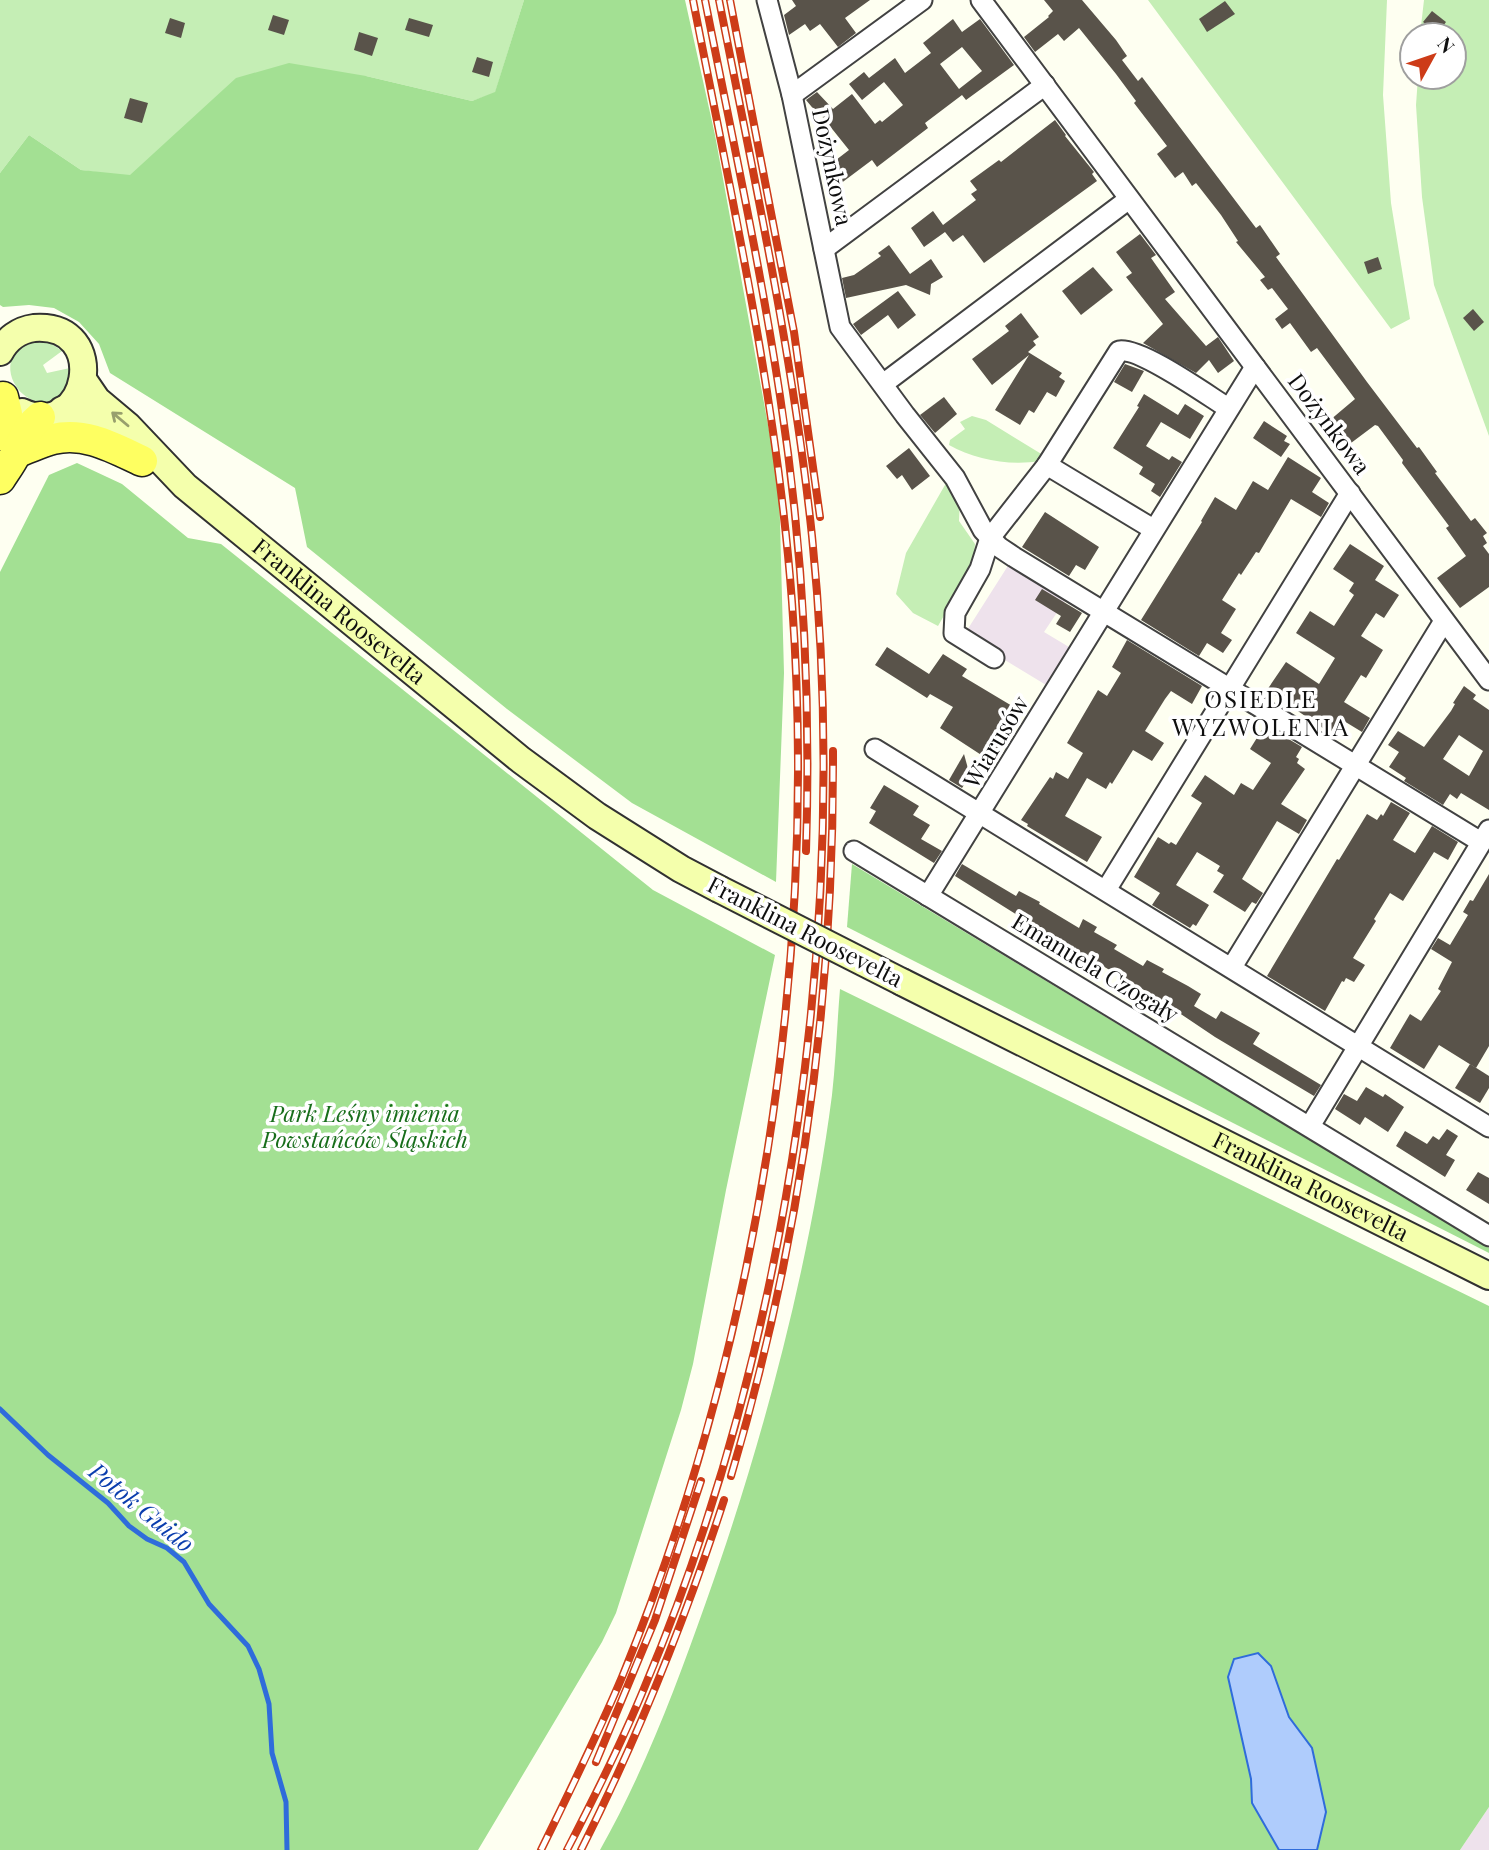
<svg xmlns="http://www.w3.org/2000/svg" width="1489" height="1850" font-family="'Playfair Display',serif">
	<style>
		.industrial { fill: #eee2ec }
		.green { fill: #c5eeb5 }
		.forest { fill: #a3e093 }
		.water { fill: #afccfc; stroke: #2f6cdb; stroke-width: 2 }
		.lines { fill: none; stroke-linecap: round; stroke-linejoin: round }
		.stream { stroke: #2f6cdb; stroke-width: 5 }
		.building { fill: #59534a; fill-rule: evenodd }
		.street-casing { stroke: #424242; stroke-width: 23 }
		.secondary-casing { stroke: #313131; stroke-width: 30 }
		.primary-casing { stroke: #202020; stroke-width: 33 }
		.street { stroke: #fff; stroke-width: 19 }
		.secondary { stroke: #f4ffac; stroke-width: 26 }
		.primary { stroke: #feff61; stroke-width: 30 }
		.rail-casing { stroke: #cd3c18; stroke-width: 8 }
		.rail { stroke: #fff; stroke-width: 5; stroke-dasharray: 16; stroke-linecap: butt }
		.secondary-bridge-casing { stroke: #313131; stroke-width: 30; stroke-linecap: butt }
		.secondary-bridge { stroke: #f4ffac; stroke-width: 26 }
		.oneway { stroke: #989f6d }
		.labels { text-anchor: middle; stroke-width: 7; stroke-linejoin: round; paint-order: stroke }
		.street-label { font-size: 23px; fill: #0f0f0f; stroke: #fff }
		.park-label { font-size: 23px; font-style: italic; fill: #186e1b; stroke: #fff }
		.neighbourhood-label { font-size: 24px; letter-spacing: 2px; fill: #0f0f0f; stroke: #fff }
		.water-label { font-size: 24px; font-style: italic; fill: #0b3eae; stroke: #fff }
	</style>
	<rect width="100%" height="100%" fill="#fefff1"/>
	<g class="industrial">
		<polygon points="1011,561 1068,596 1044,632 1074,650 1051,688 964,635"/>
		<polygon points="1489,1807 1489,1850 1460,1850"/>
	</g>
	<g class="green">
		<polygon points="0,0 524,0 495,93 472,101 366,76 132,177 81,170 29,135 0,173"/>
		<polygon points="1148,0 1387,0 1383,95 1391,203 1410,319 1391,329"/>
		<polygon points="1424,0 1489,0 1489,436 1434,285 1422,197 1416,105 1418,77 1454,77 1454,35 1420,35"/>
		<path d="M 40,341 L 49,342 L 62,351 L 43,365 L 47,373 L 70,368 C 70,373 70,380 68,385 C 53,423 0,393 12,357 C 19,346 27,343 40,341 Z"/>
		<path d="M 972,416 L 986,420 L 1043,455 L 1040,461 C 1011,466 975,460 949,445 L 950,440 L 965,429 L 960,422 Z"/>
		<polygon points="949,478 960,496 959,521 975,544 973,565 938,626 913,613 896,594 906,553"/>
	</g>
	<g class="forest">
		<polygon points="524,0 685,0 715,135 779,485 784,673 776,882 632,803 507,709 307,547 295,488 110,373 99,344 79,322 54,308 29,305 3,307 0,305 0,173 29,135 81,170 130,175 236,78 289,63 366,76 472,101 495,92"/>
		<polygon points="77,463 122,484 188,538 221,544 653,890 775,955 726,1190 693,1364 681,1410 616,1613 602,1642 478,1850 0,1850 0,572 49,475"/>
		<polygon points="852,864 1489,1248 1489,1253 847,927"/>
		<path d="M 840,989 L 1489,1306 L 1489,1807 L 1460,1850 L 1317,1850 L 1326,1812 L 1312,1748 L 1289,1717 L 1271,1666 L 1251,1779 L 1252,1803 L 1279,1850 L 600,1850 C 644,1772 676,1687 706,1602 C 763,1442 810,1264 832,1095 C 836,1060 837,1024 840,989 Z"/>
	</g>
	<polygon class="water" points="1258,1653 1271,1666 1289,1717 1312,1748 1326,1812 1317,1850 1279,1850 1252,1803 1251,1779 1228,1677 1234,1659"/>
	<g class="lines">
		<polyline class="stream" points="0,1409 48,1455 108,1503 129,1526 147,1539 167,1548 184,1562 209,1604 248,1646 259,1669 269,1704 272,1753 286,1802 287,1850"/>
	</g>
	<g class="building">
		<polygon points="792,0 870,0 845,18 856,33 838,47 820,24 810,31 805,24 789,35 784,15 796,6"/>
		<polygon points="1044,0 1082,0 1116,40 1127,56 1122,60 1138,81 1142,77 1256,228 1260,225 1280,254 1276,257 1367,382 1417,448 1419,447 1437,472 1435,473 1471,521 1475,518 1487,533 1483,536 1487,543 1483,546 1489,554 1489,587 1460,608 1437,578 1466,556 1446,528 1449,526 1402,463 1403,460 1378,426 1375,425 1347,446 1342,439 1336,443 1323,426 1355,399 1317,348 1311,352 1290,323 1282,329 1275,319 1288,309 1272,288 1268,290 1260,280 1265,277 1236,242 1238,241 1221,215 1196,183 1192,186 1183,172 1175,178 1157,154 1167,146 1134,103 1136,101 1116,74 1079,28 1064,41 1058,34 1035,52 1024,37 1049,17 1048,16 1053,11"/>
		<polygon points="1225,1 1235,14 1207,32 1199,19"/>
		<polygon points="1432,11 1446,22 1438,33 1423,22"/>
		<polygon points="273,15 289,20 284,35 268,30"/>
		<polygon points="170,18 185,23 181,38 165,33"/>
		<polygon points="409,18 433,25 429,37 405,30"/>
		<path d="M 953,19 L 962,32 L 980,19 L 1014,65 L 966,100 L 962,95 L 925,123 L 928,128 L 877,167 L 872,160 L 836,187 L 823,170 L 849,150 L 817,110 L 816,112 L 806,100 L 817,92 L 833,109 L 852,94 L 875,124 L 880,120 L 882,122 L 903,105 L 884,82 L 862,100 L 849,84 L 864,72 L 869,78 L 895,58 L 905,73 L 931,53 L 923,43 ZM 962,47 L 982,71 L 959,89 L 940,64 Z"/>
		<polygon points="359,32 378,38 372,56 354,50"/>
		<polygon points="477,57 493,62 489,77 472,72"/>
		<polygon points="130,98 148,103 142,123 124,118"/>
		<polygon points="1055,120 1066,135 1065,136 1094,172 1092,174 1097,181 984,263 963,235 953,242 945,232 924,247 911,228 933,211 943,225 976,200 971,194 977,190 970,181 999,160 1001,162"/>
		<polygon points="1140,234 1156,255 1151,258 1175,292 1165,299 1206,346 1218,337 1234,361 1218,373 1209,360 1196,373 1143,343 1163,324 1126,277 1132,273 1116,252"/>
		<polygon points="889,245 910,274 931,259 943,277 931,284 930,295 906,285 846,298 842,278 854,275 881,256 878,253"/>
		<polygon points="1378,257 1382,269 1368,274 1364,262"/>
		<polygon points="1093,267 1113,290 1081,315 1062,291"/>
		<polygon points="898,291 916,315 898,329 888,315 861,335 853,324"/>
		<polygon points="1473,309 1484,322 1474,331 1463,318"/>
		<polygon points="1021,313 1039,337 1033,341 1036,345 1028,352 1062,373 1059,377 1065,381 1056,397 1047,392 1034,413 1029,410 1020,425 995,410 1029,355 992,385 972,359 1009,331 1005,326"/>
		<polygon points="1125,364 1144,371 1132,392 1114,382"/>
		<polygon points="1144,394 1178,415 1185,404 1204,416 1190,439 1161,422 1146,446 1169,460 1172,456 1182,462 1160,497 1151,491 1155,484 1139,474 1143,467 1113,448 1139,407 1137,406"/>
		<polygon points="944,397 957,414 935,433 920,415"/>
		<polygon points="1264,421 1287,436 1284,441 1290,444 1281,457 1253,438"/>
		<polygon points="909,448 930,476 912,490 902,475 897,479 886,466"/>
		<polygon points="1288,457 1321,478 1312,492 1329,503 1321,517 1291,499 1259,553 1256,552 1241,575 1239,573 1222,600 1236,609 1221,633 1232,640 1223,653 1207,643 1199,656 1141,620 1202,522 1201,521 1215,497 1236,510 1253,481 1268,490"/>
		<polygon points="1045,512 1099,547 1085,570 1076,565 1069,576 1022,547"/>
		<polygon points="1350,544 1384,566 1375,580 1399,595 1384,618 1376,613 1361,636 1383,650 1366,678 1361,675 1344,702 1370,718 1362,732 1339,718 1330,733 1267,690 1286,662 1319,684 1335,658 1296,633 1310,611 1334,626 1354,595 1349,591 1354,583 1333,569"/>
		<polygon points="1042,589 1082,613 1070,632 1056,624 1061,616 1035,600"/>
		<polygon points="1127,640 1202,686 1192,704 1171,691 1165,699 1145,731 1164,743 1152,761 1133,750 1112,784 1110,782 1106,789 1087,778 1065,816 1102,837 1087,862 1027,826 1028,824 1021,820 1050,777 1053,779 1056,772 1068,779 1083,753 1067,743 1098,690 1107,696 1121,673 1112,667"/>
		<polygon points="887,647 929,674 943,654 967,669 962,676 1022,712 992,762 940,728 953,707 930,694 927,698 875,665"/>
		<path d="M 1464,686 L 1476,695 L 1473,699 L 1489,710 L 1489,810 L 1461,793 L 1457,799 L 1450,794 L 1443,805 L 1404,781 L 1406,778 L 1389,767 L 1399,752 L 1388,745 L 1398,731 L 1424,747 L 1451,711 L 1455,704 L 1453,703 ZM 1459,735 L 1483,751 L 1469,776 L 1443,759 Z"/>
		<polygon points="1265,725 1302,747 1296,757 1299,759 1297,763 1305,769 1281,804 1307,820 1299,834 1277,821 1242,879 1263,893 1256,904 1252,902 1245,912 1213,892 1224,875 1217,871 1220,866 1197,852 1176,885 1209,905 1196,926 1193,924 1190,928 1152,905 1160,893 1134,877 1158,837 1169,844 1171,842 1176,845 1202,803 1191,796 1205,775 1234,795 1241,783 1253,790 1271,763 1250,749"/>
		<polygon points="964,754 970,776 962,788 949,780"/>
		<polygon points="884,785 919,806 913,815 930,825 921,839 942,851 934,863 869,823 876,811 870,808"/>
		<polygon points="1391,802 1410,813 1393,840 1415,853 1432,826 1458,842 1448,860 1434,852 1403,901 1390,893 1374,919 1376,921 1353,958 1365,965 1354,982 1346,978 1344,982 1342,981 1325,1011 1267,976 1337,859 1339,860 1367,814 1377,820 1381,814 1383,816"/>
		<polygon points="962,864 1016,896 1019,891 1040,902 1039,904 1079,928 1083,919 1097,927 1094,932 1117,945 1114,949 1143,966 1147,960 1164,969 1162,972 1188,986 1201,994 1194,1006 1216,1019 1221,1011 1260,1033 1253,1044 1321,1085 1314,1096 1215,1037 1151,994 1046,933 955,876"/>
		<polygon points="1489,874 1489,1046 1476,1068 1439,1045 1424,1069 1390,1048 1410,1014 1421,1021 1441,991 1438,989 1452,962 1431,949 1438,938 1450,945 1468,915 1463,912 1470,900 1473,901"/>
		<polygon points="1470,1064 1489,1076 1489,1088 1480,1103 1455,1088"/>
		<polygon points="1366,1087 1383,1097 1385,1094 1404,1107 1388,1132 1365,1117 1360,1125 1335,1109 1344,1094 1357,1101"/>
		<polygon points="1447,1129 1458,1136 1446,1155 1455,1160 1445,1177 1396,1146 1405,1131 1427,1144 1433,1136 1439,1140"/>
		<polygon points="1478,1172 1489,1178 1489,1204 1466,1190"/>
	</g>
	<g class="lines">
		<defs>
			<g id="street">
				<polyline points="767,0 792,95 840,327 905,415 955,478 983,530 999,547 1014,557 1481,842"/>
				<polyline points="981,0 1489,680"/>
				<polyline points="792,95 922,0"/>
				<polyline points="824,249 1045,85"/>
				<polyline points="883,384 1129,199"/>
				<polyline points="1047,465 1153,529"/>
				<path d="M 994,658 L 954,633 L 955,613 L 980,569 L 990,538 L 1047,465 L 1119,351 C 1140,347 1207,395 1228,408"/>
				<polyline points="875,749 1489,1127"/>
				<polyline points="854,851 1489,1236"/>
				<polyline points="1106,890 1350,493"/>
				<polyline points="928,896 1255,367"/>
				<polyline points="1232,967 1444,621"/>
				<polyline points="1310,1126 1489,830"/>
			</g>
			<g id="secondary">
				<path d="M 0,352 C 7,339 19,330 34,328 C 112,322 89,442 22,412"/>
				<path id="s1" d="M 84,381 L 97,400 L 128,426 L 185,486 L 521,760 L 597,816 L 681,869 L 719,889"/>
				<polyline points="62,410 84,417 124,447"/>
				<path id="s2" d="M 902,982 L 1489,1276"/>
			</g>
			<g id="primary">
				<polyline points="0,435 7,414 3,397"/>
				<path d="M 17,452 C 29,448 41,442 53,439 C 85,431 114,448 142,461"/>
				<path d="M 0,479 C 5,471 11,463 15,455 C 24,440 26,428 40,417"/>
			</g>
		</defs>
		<use href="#street" class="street-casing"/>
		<use href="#secondary" class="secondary-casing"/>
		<use href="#primary" class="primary-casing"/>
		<use href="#street" class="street"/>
		<use href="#secondary" class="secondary"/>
		<use href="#primary" class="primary"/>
		<defs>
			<g id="rail">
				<path d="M 705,0 C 731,132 760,263 780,396 C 803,546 811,699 806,851"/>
				<polyline points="730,0 794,332 820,517"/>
				<path d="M 731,1476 C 801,1241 834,996 833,751"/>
				<polyline points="596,1762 655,1620 701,1481"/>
				<path d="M 541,1850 C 569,1793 597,1736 622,1677 C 758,1346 818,959 792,602 C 777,399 732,200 693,0"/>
				<path d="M 567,1850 C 595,1796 622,1742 645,1686 C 792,1338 850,911 812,536 C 793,355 754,178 719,0"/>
				<path d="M 581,1850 C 638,1737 685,1620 724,1500"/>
			</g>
		</defs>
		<use href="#rail" class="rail-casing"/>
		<use href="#rail" class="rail"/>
		<defs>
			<polyline id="secondary-bridge" points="719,889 902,982"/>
		</defs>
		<use href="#secondary-bridge" class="secondary-bridge-casing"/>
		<use href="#secondary-bridge" class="secondary-bridge"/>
	</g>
	<defs><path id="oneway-shaft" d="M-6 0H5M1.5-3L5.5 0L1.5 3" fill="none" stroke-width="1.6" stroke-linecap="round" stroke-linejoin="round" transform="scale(1.75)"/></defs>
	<use class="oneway" href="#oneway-shaft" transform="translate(120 419) rotate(-140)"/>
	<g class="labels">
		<g class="street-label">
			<text transform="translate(832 167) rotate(78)" y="8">Dożynkowa</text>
			<text transform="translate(1329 424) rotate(53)" y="8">Dożynkowa</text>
			<text dy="8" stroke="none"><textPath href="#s1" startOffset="345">Franklina Roosevelta</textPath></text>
			<text transform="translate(996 742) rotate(-59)" y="8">Wiarusów</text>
			<text transform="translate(805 932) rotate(27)" y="8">Franklina Roosevelta</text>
			<text transform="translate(1095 968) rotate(31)" y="8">Emanuela Czogały</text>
			<text dy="8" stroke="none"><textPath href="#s2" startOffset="457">Franklina Roosevelta</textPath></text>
		</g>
		<g class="park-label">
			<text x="365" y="1122">Park Leśny imienia<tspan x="365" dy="26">Powstańców Śląskich</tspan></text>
		</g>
		<g class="neighbourhood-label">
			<text x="1261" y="708">OSIEDLE<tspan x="1261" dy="28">WYZWOLENIA</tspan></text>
		</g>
		<g class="water-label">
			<text transform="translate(141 1508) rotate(39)" y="8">Potok Guido</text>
		</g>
	</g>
	<g transform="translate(1433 56) rotate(50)"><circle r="33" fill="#ffffff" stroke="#9f9f9f" stroke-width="2"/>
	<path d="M0-5L12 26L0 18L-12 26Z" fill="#cd3c18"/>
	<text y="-10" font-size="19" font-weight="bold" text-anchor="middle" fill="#0f0f0f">N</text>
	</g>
</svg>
